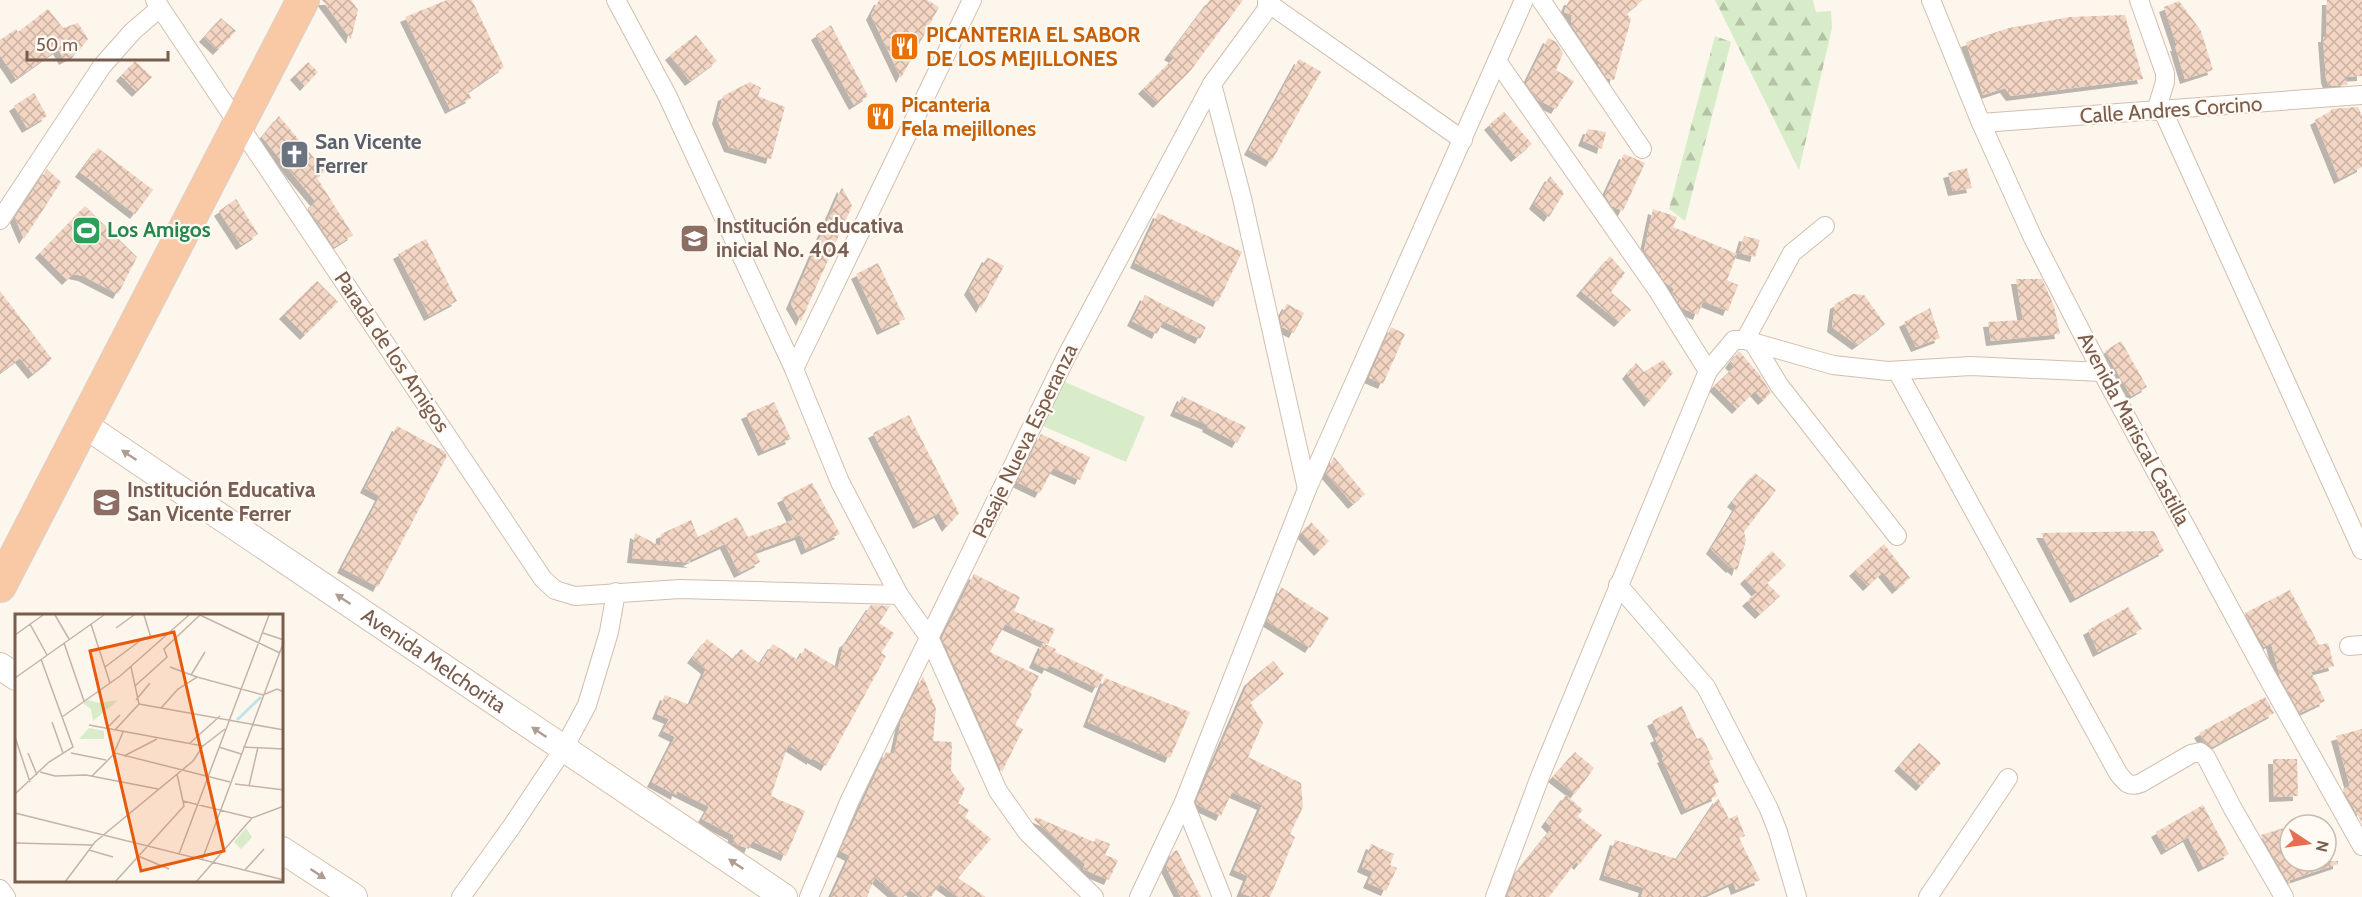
<svg xmlns="http://www.w3.org/2000/svg" width="2362" height="897" font-family="Cabin,sans-serif">
	<style>
		.forest { fill: url(#forest-firs) }
		.pitch { fill: #d8ecc9 }
		.building { fill: url(#building-cross-hatch); filter: url(#shadow) }
		.lines { fill: none; stroke-linecap: round; stroke-linejoin: round }
		.minor-casing { stroke: #d1beb0; stroke-width: 20 }
		.secondary-casing { stroke: #d6c0b0; stroke-width: 28 }
		.trunk-casing { stroke: #dad1cd; stroke-width: 34 }
		.minor { stroke: #fff; stroke-width: 18 }
		.secondary { stroke: #fff; stroke-width: 26 }
		.trunk { stroke: #f9c8a4; stroke-width: 32 }
		.oneway { fill: #af9d94 }
		.labels { text-anchor: middle; stroke-width: 4.5; stroke-linejoin: round; paint-order: stroke }
		.food-label { font-size: 21px; font-weight: bold; fill: #c56008; stroke: #fffaf3; text-anchor: start }
		.street-label { font-size: 21px; fill: #7a5c4d; stroke: #fffaf3 }
		.worship-label { font-size: 21px; font-weight: bold; fill: #5b616d; stroke: #fffaf3; text-anchor: start }
		.education-label { font-size: 21px; font-weight: bold; fill: #785e54; stroke: #fffaf3; text-anchor: start }
		.leisure-label { font-size: 21px; font-weight: bold; fill: #27864d; stroke: #fffaf3; text-anchor: start }
		.inset-river { fill: none; stroke: #bfe3e8; stroke-width: 3 }
		.inset-road { fill: none; stroke: #c5b3a7; stroke-width: 1.5 }
		.view { fill: #e8590c; fill-opacity: 0.15; stroke: #e8590c; stroke-width: 3 }
		.inset-edge { fill: none; stroke: #7a5c4d; stroke-width: 3 }
	</style>
	<defs>
		<pattern id="forest-firs" width="22" height="20" patternUnits="userSpaceOnUse" patternTransform="scale(1.5)"><rect width="22" height="20" fill="#d8ecc9"/><path d="M5 1l3.5 6h-7zM16 11l3.5 6h-7z" fill="#b4c2a5"/></pattern>
		<pattern id="building-cross-hatch" width="8" height="8" patternUnits="userSpaceOnUse" patternTransform="scale(1.5)"><rect width="8" height="8" fill="#f3d5c3"/><path d="M0 0l8 8M0 8l8-8" fill="none" stroke="#cab0a1"/></pattern>
		<filter id="shadow"><feDropShadow dx="-5" dy="5" stdDeviation="0" flood-color="#0004"/></filter>
	</defs>
	<rect width="100%" height="100%" fill="#fdf6ec"/>
	<g class="forest">
		<polygon points="1715,0 1813,0 1816,12 1831,11 1832,28 1799,170"/>
		<polygon points="1715,36 1731,42 1685,221 1669,209"/>
	</g>
	<polygon class="pitch" points="1056,378 1145,417 1126,462 1036,423"/>
	<g class="building">
		<polygon points="322,0 351,0 358,10 351,39"/>
		<polygon points="447,0 472,0 504,67 468,92 471,98 450,109 405,17"/>
		<polygon points="879,0 927,0 939,7 901,78 871,15"/>
		<polygon points="1210,0 1243,0 1191,70 1158,103 1143,89 1174,58 1169,55"/>
		<polygon points="1569,0 1643,0 1626,13 1631,19 1614,80 1607,78 1598,64 1598,61 1593,57 1571,24 1572,15 1564,12"/>
		<polygon points="2327,0 2362,0 2362,76 2344,77 2348,85 2329,86 2326,78 2323,37 2326,37"/>
		<polygon points="2179,1 2201,31 2213,70 2185,79 2175,46 2177,46 2164,7"/>
		<polygon points="48,9 63,28 78,23 88,39 77,53 64,60 58,49 16,79 0,55 0,40 16,29 18,32"/>
		<polygon points="2125,15 2143,79 2011,96 2005,88 1983,95 1966,42 2009,28 2070,17"/>
		<polygon points="221,18 236,31 218,50 204,37"/>
		<polygon points="831,25 868,96 854,105 816,35"/>
		<polygon points="696,35 717,61 690,81 670,55"/>
		<polygon points="1548,38 1556,42 1563,53 1556,70 1574,81 1556,109 1538,100 1526,83"/>
		<polygon points="1299,59 1321,72 1271,162 1249,150"/>
		<polygon points="135,61 152,77 137,92 121,76"/>
		<polygon points="308,62 318,72 305,86 295,75"/>
		<polygon points="750,82 761,88 758,96 785,107 771,159 729,147 717,119 723,96"/>
		<polygon points="34,93 47,116 27,128 14,106"/>
		<polygon points="2358,107 2362,116 2362,167 2339,179 2315,120 2331,111 2331,109"/>
		<polygon points="1504,112 1532,144 1516,157 1489,125"/>
		<polygon points="279,116 325,171 317,178 353,235 334,247 308,208 316,202 262,137"/>
		<polygon points="1588,129 1606,132 1602,149 1583,141"/>
		<polygon points="98,148 153,190 135,214 80,172"/>
		<polygon points="1624,154 1645,163 1623,211 1612,206 1605,195"/>
		<polygon points="1967,168 1972,188 1953,191 1948,173"/>
		<polygon points="47,169 61,182 24,239 15,218"/>
		<polygon points="1550,176 1564,193 1549,217 1534,204"/>
		<polygon points="842,187 852,206 801,321 791,304"/>
		<polygon points="236,199 258,234 241,245 219,211"/>
		<polygon points="85,206 137,257 118,294 83,276 73,274 67,280 40,253"/>
		<polygon points="1653,209 1677,217 1673,227 1737,254 1727,280 1738,285 1728,311 1703,301 1698,315 1682,308 1672,293 1674,289 1665,282 1644,251"/>
		<polygon points="1158,213 1242,252 1218,302 1135,263"/>
		<polygon points="1744,236 1760,240 1755,257 1739,253"/>
		<polygon points="426,239 457,301 429,316 398,254"/>
		<polygon points="1610,256 1625,273 1611,292 1631,310 1619,322 1581,291"/>
		<polygon points="987,257 1004,266 981,308 969,290"/>
		<polygon points="878,263 905,319 882,330 856,274"/>
		<polygon points="2016,279 2042,279 2054,306 2060,334 1991,341 1988,322 2023,320"/>
		<polygon points="317,281 338,302 305,335 284,314"/>
		<polygon points="0,291 52,359 33,374 20,358 0,373"/>
		<polygon points="1853,294 1864,295 1885,324 1857,345 1832,327 1835,304"/>
		<polygon points="1145,295 1206,327 1200,339 1163,321 1157,334 1132,321"/>
		<polygon points="1287,304 1304,313 1294,333 1282,327 1280,317"/>
		<polygon points="1930,308 1940,338 1916,347 1904,322"/>
		<polygon points="1391,327 1405,334 1383,384 1369,378"/>
		<polygon points="2121,341 2147,387 2131,396 2105,351"/>
		<polygon points="1739,351 1759,374 1771,393 1763,400 1755,391 1737,409 1714,386 1734,367 1730,363"/>
		<polygon points="1663,360 1673,373 1649,402 1627,374 1636,363 1644,372"/>
		<polygon points="1182,396 1246,427 1237,443 1207,427 1208,425 1175,411"/>
		<polygon points="774,402 791,439 763,451 746,414"/>
		<polygon points="909,415 959,513 947,527 939,513 918,524 873,433"/>
		<polygon points="397,426 444,451 447,456 378,587 342,568 380,496 365,488"/>
		<polygon points="1041,434 1090,457 1080,480 1053,468 1040,493 1017,482"/>
		<polygon points="1334,457 1365,494 1353,504 1326,473"/>
		<polygon points="1755,473 1776,490 1744,532 1746,540 1737,571 1732,567 1731,568 1711,549 1737,506 1732,502"/>
		<polygon points="812,483 840,534 806,550 800,535 755,551 760,562 739,573 725,544 688,561 693,563 632,558 635,533 660,546 661,534 691,520 698,537 737,517 748,537 793,520 782,498"/>
		<polygon points="1311,522 1329,541 1319,551 1302,533"/>
		<polygon points="2154,531 2164,551 2075,598 2041,533"/>
		<polygon points="1884,544 1910,578 1897,589 1883,572 1868,586 1854,571"/>
		<polygon points="1772,551 1786,565 1767,583 1780,596 1760,614 1747,601 1757,592 1745,579"/>
		<polygon points="974,574 1020,597 1014,611 1055,629 1048,644 1005,624 990,652 1039,676 1030,693 1032,694 1015,725 1023,729 1002,772 942,638"/>
		<polygon points="1281,587 1329,618 1310,648 1267,621"/>
		<polygon points="2290,590 2319,645 2328,643 2334,666 2311,672 2325,701 2300,713 2280,677 2271,643 2264,647 2245,613"/>
		<polygon points="871,605 890,606 879,623 894,633 881,653 886,656 826,766 812,758 812,760 788,745 771,796 805,811 786,856 752,841 749,849 733,843 733,835 702,819 709,807 677,791 676,795 652,782 675,737 663,731 669,719 657,714 665,695 690,705 706,669 692,658 707,639 733,659 741,649 760,664 773,644 798,660 805,648 838,668 844,643 848,640"/>
		<polygon points="2128,607 2142,629 2098,652 2088,630"/>
		<polygon points="1043,643 1056,649 1055,652 1104,675 1097,688 1049,665 1047,669 1034,663"/>
		<polygon points="1273,661 1284,674 1250,702 1263,723 1248,757 1301,783 1303,807 1290,834 1295,837 1270,897 1252,897 1241,893 1248,876 1234,870 1262,805 1232,792 1221,816 1198,805 1196,802 1249,681"/>
		<polygon points="923,676 936,709 933,741 952,742 951,771 965,789 958,803 969,810 965,817 991,839 958,878 986,897 958,897 940,884 931,897 920,897 910,890 903,897 898,897 875,877 867,897 831,897 850,856 840,851 886,752 894,754 901,721"/>
		<polygon points="1105,678 1190,712 1170,758 1088,722"/>
		<polygon points="2265,697 2274,713 2212,747 2204,741 2199,733"/>
		<polygon points="1682,706 1697,739 1702,737 1713,759 1709,761 1719,782 1713,785 1717,796 1686,810 1662,758 1664,757 1655,738 1659,736 1652,721"/>
		<polygon points="2362,729 2362,823 2343,789 2350,786 2336,736"/>
		<polygon points="1919,743 1941,763 1921,786 1899,766"/>
		<polygon points="1575,752 1594,768 1575,794 1553,777"/>
		<polygon points="2273,759 2297,759 2298,796 2274,797"/>
		<polygon points="1566,795 1583,810 1577,816 1602,835 1579,865 1576,862 1549,897 1507,897 1516,873 1552,828 1546,822"/>
		<polygon points="1718,798 1729,819 1737,815 1745,836 1739,838 1760,880 1736,890 1733,882 1701,897 1641,897 1644,888 1604,875 1615,840 1677,859"/>
		<polygon points="2203,805 2229,854 2203,867 2188,837 2166,850 2156,832"/>
		<polygon points="1036,817 1094,842 1096,838 1110,844 1105,855 1118,860 1109,880 1083,869 1085,864 1034,820"/>
		<polygon points="2290,826 2290,861 2338,861 2338,864 2290,880 2290,885 2261,835"/>
		<polygon points="1371,844 1394,854 1390,865 1397,868 1386,891 1368,883 1373,872 1362,867"/>
		<polygon points="1177,850 1201,897 1181,897 1166,867 1173,852"/>
	</g>
	<g class="lines">
		<defs>
			<g id="minor">
				<polyline points="155,0 543,579 555,590 575,596 680,589 899,595"/>
				<polyline points="616,0 667,95 794,369 840,482 899,595 929,637 998,791 1027,832 1094,897"/>
				<polyline points="1541,0 1642,149"/>
				<polyline points="1931,0 1981,123 2033,238 2102,372 2265,673 2362,846"/>
				<polyline points="2139,0 2165,73 2165,82 2156,111"/>
				<polyline points="1268,3 1463,140"/>
				<polyline points="1497,61 1656,288 1708,371"/>
				<polyline points="1212,84 1242,198 1307,489"/>
				<polyline points="2163,111 2362,550"/>
				<polyline points="1981,123 2362,95"/>
				<polyline points="0,220 102,66 133,31 160,8"/>
				<polyline points="1745,340 1792,253 1825,226"/>
				<polyline points="1753,342 1779,385 1897,536"/>
				<polyline points="794,369 972,0"/>
				<path d="M 1897,371 L 2118,773 C 2125,782 2129,788 2141,783 L 2191,754 L 2200,752 L 2206,757 L 2233,809 L 2284,897"/>
				<polyline points="1618,585 1706,687 1769,809 1778,832 1797,897"/>
				<polyline points="2349,646 2362,645"/>
				<polyline points="1184,802 1222,897"/>
				<polyline points="0,889 6,897"/>
				<polyline points="461,897 512,826 564,748 587,705 609,632 616,592"/>
				<polyline points="809,897 850,800 1066,357 1212,84 1267,9 1267,0"/>
				<polyline points="1139,897 1184,802 1307,489 1524,0"/>
				<polyline points="1495,897 1541,774 1708,371 1734,340 1745,340 1833,365 1888,371 1971,366 2102,372"/>
				<polyline points="1928,897 2008,778"/>
			</g>
			<g id="secondary">
				<path id="s1" d="M 83,424 L 784,897"/>
				<polyline points="0,666 16,677"/>
				<polyline points="282,850 354,897"/>
			</g>
			<polyline id="trunk" points="0,586 303,0"/>
		</defs>
		<use href="#minor" class="minor-casing"/>
		<use href="#secondary" class="secondary-casing"/>
		<use href="#trunk" class="trunk-casing"/>
		<use href="#minor" class="minor"/>
		<use href="#secondary" class="secondary"/>
		<use href="#trunk" class="trunk"/>
	</g>
	<defs><path id="oneway-solid" d="M-6-.8H1V-3.2L6.5 0L1 3.2V.8H-6Z" transform="scale(1.5)"/></defs>
	<g class="oneway">
		<use href="#oneway-solid" transform="translate(129 455) rotate(-146)"/>
		<use href="#oneway-solid" transform="translate(343 599) rotate(-146)"/>
		<use href="#oneway-solid" transform="translate(539 732) rotate(-146)"/>
		<use href="#oneway-solid" transform="translate(736 864) rotate(-146)"/>
		<use href="#oneway-solid" transform="translate(318 874) rotate(33)"/>
	</g>
	<defs>
		<symbol id="restaurant-square" viewBox="-11 -11 22 22"><rect x="-9" y="-9" width="18" height="18" rx="4" fill="#e8710a" stroke="#fffaf3"/><path d="M-5-6h1v4h1v-4h1v4h1v-4h1v5L-1.5 .5V6h-2V.5L-5-1ZM5-6V6H3V1.5H1.5Q1.5-4 5-6Z" fill="#fff"/></symbol>
		<symbol id="church-square" viewBox="-11 -11 22 22"><rect x="-9" y="-9" width="18" height="18" rx="4" fill="#6b7280" stroke="#fffaf3"/><path d="M-1.2-6h2.4v3.5h3.3v2.4h-3.3V6h-2.4V-.1h-3.3v-2.4h3.3Z" fill="#fff"/></symbol>
		<symbol id="stadium-square" viewBox="-11 -11 22 22"><rect x="-9" y="-9" width="18" height="18" rx="4" fill="#2e9e5b" stroke="#fffaf3"/><path d="M0-5a6.5 5 0 1 0 0 10a6.5 5 0 1 0 0-10ZM-3.5-1.8h7v3.6h-7Z" fill="#fff"/></symbol>
		<symbol id="school-square" viewBox="-11 -11 22 22"><rect x="-9" y="-9" width="18" height="18" rx="4" fill="#8d6e63" stroke="#fffaf3"/><path d="M0-5L7-2L0 1L-7-2ZM-4 1L0 2.5L4 1V4Q0 6-4 4Z" fill="#fff"/></symbol>
	</defs>
	<g fill-rule="evenodd">
		<use href="#restaurant-square" x="888" y="30" width="33" height="33"/>
		<use href="#restaurant-square" x="864" y="100" width="33" height="33"/>
		<use href="#church-square" x="278" y="138" width="33" height="33"/>
		<use href="#stadium-square" x="70" y="214" width="33" height="33"/>
		<use href="#school-square" x="678" y="222" width="33" height="33"/>
		<use href="#school-square" x="90" y="486" width="33" height="33"/>
	</g>
	<g class="labels">
		<g class="food-label">
			<text x="926" y="42">PICANTERIA EL SABOR<tspan x="926" dy="24">DE LOS MEJILLONES</tspan></text>
			<text x="901" y="112">Picanteria<tspan x="901" dy="24">Fela mejillones</tspan></text>
		</g>
		<g class="street-label">
			<text transform="translate(2171 110) rotate(-4)" y="7">Calle Andres Corcino</text>
			<text transform="translate(392 352) rotate(56)" y="7">Parada de los Amigos</text>
			<text transform="translate(2134 429) rotate(62)" y="7">Avenida Mariscal Castilla</text>
			<text transform="translate(1025 441) rotate(-64)" y="7">Pasaje Nueva Esperanza</text>
			<text dy="7" stroke="none"><textPath href="#s1" startOffset="423">Avenida Melchorita</textPath></text>
		</g>
		<g class="worship-label">
			<text x="315" y="149">San Vicente<tspan x="315" dy="24">Ferrer</tspan></text>
		</g>
		<g class="education-label">
			<text x="716" y="233">Institución educativa<tspan x="716" dy="24">inicial No. 404</tspan></text>
			<text x="127" y="497">Institución Educativa<tspan x="127" dy="24">San Vicente Ferrer</tspan></text>
		</g>
		<g class="leisure-label">
			<text x="107" y="237">Los Amigos</text>
		</g>
	</g>
	<g transform="translate(15 614)">
		<rect width="268" height="268" fill="#fdf6ec"/>
		<path d="M 74,114 L 89,117 L 89,125 L 64,125 ZM 231,214 L 237,223 L 226,235 L 219,228 Z" fill="#d8ecc9"/>
		<path d="M 73,86 L 84,89 L 103,86 L 93,95 L 110,95 L 92,95 L 78,107 L 76,95 L 68,89 Z" fill="#d8ecc9"/>
		<path class="inset-river" d="M 222,106 L 246,83"/>
		<path class="inset-road" d="M 40,1 L 54,25M 129,1 L 136,24M 185,1 L 265,39M 15,10 L 32,41M 76,10 L 95,69M 101,14 L 119,1M 248,19 L 269,26M 0,21 L 28,1M 49,29 L 69,87M 90,53 L 130,23M 116,53 L 124,90M 155,53 L 182,63M 176,61 L 190,38M 0,64 L 89,1M 120,72 L 152,43 L 149,35 L 185,1M 121,86 L 135,69M 124,90 L 269,116M 146,94 L 163,75 L 182,63 L 248,81 L 262,75 L 269,78M 47,103 L 105,62 L 174,1M 37,108 L 48,139M 74,111 L 188,132M 92,114 L 105,101M 100,116 L 124,90M 0,123 L 15,168M 175,129 L 205,102M 204,133 L 226,140M 228,133 L 269,135M 13,139 L 22,161M 56,139 L 91,146M 99,139 L 108,118M 109,142 L 142,125M 25,158 L 40,162 L 71,161 L 143,175M 77,162 L 100,139 L 215,168M 220,170 L 269,176M 234,172 L 243,133M 0,180 L 34,148 L 58,133 L 26,45M 168,187 L 237,204 L 269,192M 0,199 L 269,266M 0,229 L 77,231M 74,236 L 98,243M 164,240 L 254,1M 123,242 L 154,255M 187,246 L 269,27M 230,256 L 249,235M 50,268 L 80,228 L 178,147 L 188,132 L 210,115M 100,268 L 169,192 L 162,160M 181,268 L 237,204"/>
		<path class="view" d="M 159,18 L 209,237 L 126,257 L 75,37 Z"/>
		<rect width="268" height="268" class="inset-edge"/>
	</g>
	<g transform="translate(2308 843) rotate(103)"><circle r="28" fill="#fffaf3" stroke="#cabbb1" stroke-width="1.5"/>
	<path d="M0-4.5L10 22L0 15L-10 22Z" fill="#e76f51"/>
	<text y="-9" font-size="16" font-weight="bold" text-anchor="middle" fill="#7a5c4d">N</text>
	</g>
	<path d="M27 51v9h141v-9" fill="none" stroke="#7a5c4d" stroke-width="3"/>
	<text x="36" y="51" font-size="18" fill="#7a5c4d" stroke="#fffaf3" stroke-width="4.5" paint-order="stroke">50 m</text>
</svg>
